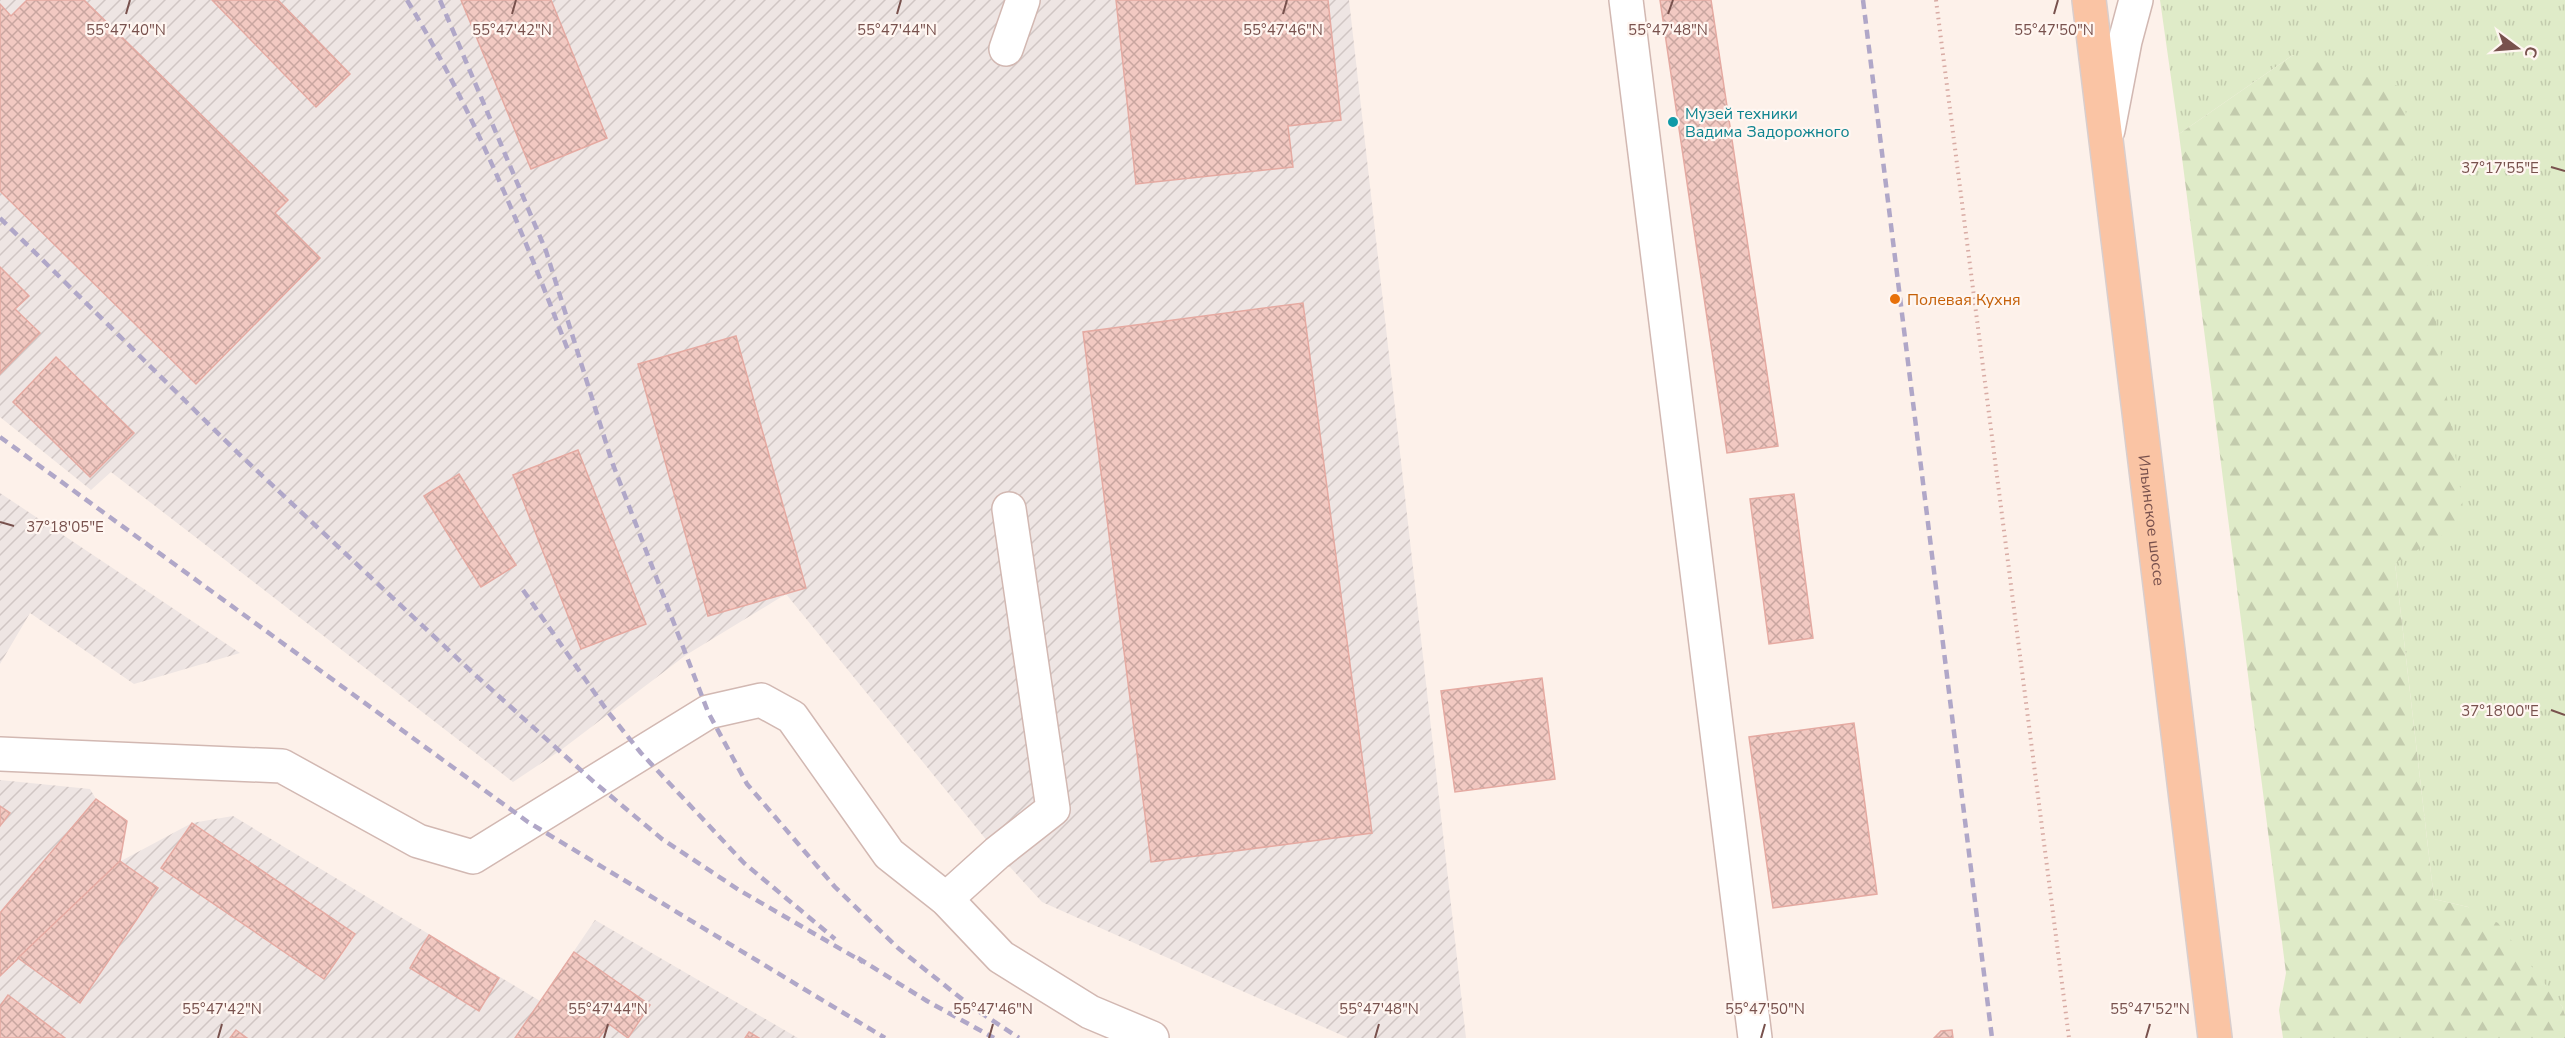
<svg xmlns="http://www.w3.org/2000/svg" width="2565" height="1038" font-family="'Nunito Sans',sans-serif">
	<style>
		.industrial { fill: url(#industrial-furrows) }
		.grass { fill: url(#grass-tufts) }
		.forest { fill: url(#forest-firs) }
		.building { fill: url(#building-cross-hatch); stroke: #e5aaa2; stroke-width: 1.5 }
		.lines { fill: none; stroke-linecap: round; stroke-linejoin: round }
		.minor-casing { stroke: #d2b8b2; stroke-width: 36 }
		.major-casing { stroke: #d9cecd; stroke-width: 36 }
		.path { stroke: #d8aba4; stroke-width: 4; stroke-dasharray: 1.5 4.5; stroke-linecap: butt }
		.minor { stroke: #fff; stroke-width: 33 }
		.major { stroke: #fac4a4; stroke-width: 33 }
		.rail { stroke: #b0a7c8; stroke-width: 4.5; stroke-dasharray: 9 6; stroke-linecap: butt }
		.ticks { fill: none; stroke: #78514d; stroke-width: 2 }
		.culture-dot { fill: #0f9aa8; stroke: #fff6f1; stroke-width: 2 }
		.food-dot { fill: #e8710a; stroke: #fff6f1; stroke-width: 2 }
		.labels { text-anchor: middle; stroke-width: 4.5; stroke-linejoin: round; paint-order: stroke }
		.culture-label { font-size: 16px; fill: #0d838f; stroke: #fff6f1; text-anchor: start }
		.food-label { font-size: 16px; fill: #c56008; stroke: #fff6f1; text-anchor: start }
		.street-label { font-size: 16px; fill: #78514d; stroke: #fff6f1 }
		.ticks-label { font-size: 15px; text-anchor: middle; fill: #78514d; stroke: #fff6f1; stroke-width: 4.5; stroke-linejoin: round; paint-order: stroke }
	</style>
	<defs>
		<pattern id="industrial-furrows" width="10" height="10" patternUnits="userSpaceOnUse" patternTransform="scale(1.5)"><rect width="10" height="10" fill="#eee5e3"/><path d="M-1 1l2-2M0 10L10 0M9 11l2-2" fill="none" stroke="#d0c6c4"/></pattern>
		<pattern id="grass-tufts" width="24" height="20" patternUnits="userSpaceOnUse" patternTransform="scale(1.5)"><rect width="24" height="20" fill="#dfebc8"/><path d="M3 7l-1-3M5 7V3M7 7l1-3M15 17l-1-3M17 17v-4M19 17l1-3" fill="none" stroke="#c3cbad"/></pattern>
		<pattern id="forest-firs" width="22" height="20" patternUnits="userSpaceOnUse" patternTransform="scale(1.5)"><rect width="22" height="20" fill="#dfebc8"/><path d="M5 1l3.5 6h-7zM16 11l3.5 6h-7z" fill="#c3cbad"/></pattern>
		<pattern id="building-cross-hatch" width="8" height="8" patternUnits="userSpaceOnUse" patternTransform="scale(1.5)"><rect width="8" height="8" fill="#f2c9c2"/><path d="M0 0l8 8M0 8l8-8" fill="none" stroke="#c9a6a0"/></pattern>
	</defs>
	<rect width="100%" height="100%" fill="#fdf1ea"/>
	<g class="industrial">
		<polygon points="0,0 1349,0 1466,1038 1348,1038 1042,902 997,853 786,594 686,655 561,750 513,782 111,472 91,490 0,417"/>
		<polygon points="0,493 240,653 134,684 30,613 0,664"/>
		<polygon points="0,780 90,789 96,799 127,821 121,861 192,823 233,816 540,1001 595,920 798,1038 0,1038"/>
	</g>
	<polygon class="grass" points="2160,0 2565,0 2565,1015 2562,1006 2468,907 2434,899 2395,563 2293,55 2179,134"/>
	<polygon class="forest" points="2293,55 2402,87 2465,522 2395,563 2434,899 2468,907 2498,923 2562,1006 2565,1015 2565,1038 2283,1038 2279,1010 2286,973 2179,134"/>
	<g class="building">
		<polygon points="27,0 84,0 288,200 275,213 320,258 196,384 0,191 0,4 11,16"/>
		<polygon points="212,0 278,0 350,74 316,107"/>
		<polygon points="461,0 551,0 607,138 531,169"/>
		<polygon points="1116,0 1328,0 1341,120 1288,126 1293,167 1136,184"/>
		<polygon points="1660,0 1711,0 1778,446 1727,453"/>
		<polygon points="0,267 29,296 15,309 40,333 0,374"/>
		<polygon points="1303,303 1372,833 1151,862 1083,332"/>
		<polygon points="736,336 806,588 708,616 638,364"/>
		<polygon points="56,357 134,433 90,477 13,402"/>
		<polygon points="578,450 646,624 581,649 513,475"/>
		<polygon points="459,474 516,565 481,587 424,496"/>
		<polygon points="1794,494 1813,638 1769,644 1750,499"/>
		<polygon points="1542,678 1555,779 1455,792 1441,691"/>
		<polygon points="1854,723 1877,894 1773,908 1749,737"/>
		<polygon points="96,799 127,821 120,861 0,976 0,913"/>
		<polygon points="0,806 10,813 0,826"/>
		<polygon points="192,823 355,934 324,979 161,868"/>
		<polygon points="120,861 158,888 80,1003 18,958"/>
		<polygon points="429,935 499,978 479,1011 410,968"/>
		<polygon points="574,952 650,1005 628,1038 609,1024 599,1038 515,1038"/>
		<polygon points="8,995 65,1038 0,1038 0,1006"/>
		<polygon points="236,1030 247,1038 230,1038"/>
		<polygon points="1952,1030 1953,1038 1934,1038 1941,1031"/>
		<polygon points="749,1032 759,1038 745,1038"/>
	</g>
	<g class="lines">
		<defs>
			<g id="minor">
				<polyline points="1626,0 1755,1038"/>
				<polyline points="1006,49 1023,0"/>
				<polyline points="2108,130 2125,41 2136,0"/>
				<polyline points="0,754 282,766 418,841 473,857 708,712 761,700 792,717 889,854 946,899 1001,957 1090,1012 1152,1038"/>
				<polyline points="946,899 997,853 1053,809 1009,509"/>
			</g>
			<g id="major">
				<path id="s1" d="M 2089,0 L 2215,1038"/>
			</g>
		</defs>
		<use href="#minor" class="minor-casing"/>
		<use href="#major" class="major-casing"/>
		<polyline class="path" points="1936,0 2069,1038"/>
		<use href="#minor" class="minor"/>
		<use href="#major" class="major"/>
		<g class="rail">
			<path d="M 407,0 C 474,111 523,233 569,353"/>
			<polyline points="440,0 546,251 612,462 708,712 747,784 835,887 898,948 972,1007 1019,1038"/>
			<polyline points="1863,0 1992,1038"/>
			<polyline points="0,218 239,454 472,672 594,782 662,839 739,890 863,962"/>
			<polyline points="0,437 528,822 885,1038"/>
			<polyline points="523,590 608,712 641,753 744,863 835,939"/>
			<polyline points="858,958 927,1001 994,1038"/>
		</g>
	</g>
	<path class="ticks" d="M 126,14 L 130,0M 512,14 L 516,0M 897,14 L 901,0M 1283,14 L 1287,0M 1668,14 L 1673,0M 2054,14 L 2058,0M 2551,167 L 2565,171M 0,522 L 14,526M 2551,710 L 2565,715M 218,1038 L 222,1024M 604,1038 L 608,1024M 989,1038 L 993,1024M 1375,1038 L 1379,1024M 1761,1038 L 1765,1024M 2146,1038 L 2150,1024"/>
	<circle class="culture-dot" cx="1673" cy="122" r="6"/>
	<circle class="food-dot" cx="1895" cy="299" r="6"/>
	<g class="labels">
		<g class="culture-label">
			<text x="1685" y="119">Музей техники<tspan x="1685" dy="18">Вадима Задорожного</tspan></text>
		</g>
		<g class="food-label">
			<text x="1907" y="305">Полевая Кухня</text>
		</g>
		<g class="street-label">
			<text dy="6" stroke="none"><textPath href="#s1" startOffset="524">Ильинское шоссе</textPath></text>
		</g>
	</g>
	<g class="ticks-label">
		<text x="126" y="35">55°47'40"N</text>
		<text x="512" y="35">55°47'42"N</text>
		<text x="897" y="35">55°47'44"N</text>
		<text x="1283" y="35">55°47'46"N</text>
		<text x="1668" y="35">55°47'48"N</text>
		<text x="2054" y="35">55°47'50"N</text>
		<text x="2500" y="173">37°17'55"E</text>
		<text x="65" y="532">37°18'05"E</text>
		<text x="2500" y="716">37°18'00"E</text>
		<text x="222" y="1014">55°47'42"N</text>
		<text x="608" y="1014">55°47'44"N</text>
		<text x="993" y="1014">55°47'46"N</text>
		<text x="1379" y="1014">55°47'48"N</text>
		<text x="1765" y="1014">55°47'50"N</text>
		<text x="2150" y="1014">55°47'52"N</text>
	</g>
	<g transform="translate(2517 48) rotate(106)" stroke="#fff6f1" stroke-width="4.5" paint-order="stroke">
	<path d="M0-4.5L10 22L0 15L-10 22Z" fill="#78514d"/>
	<text y="-9" font-size="16" font-weight="bold" text-anchor="middle" fill="#78514d">С</text>
	</g>
</svg>
